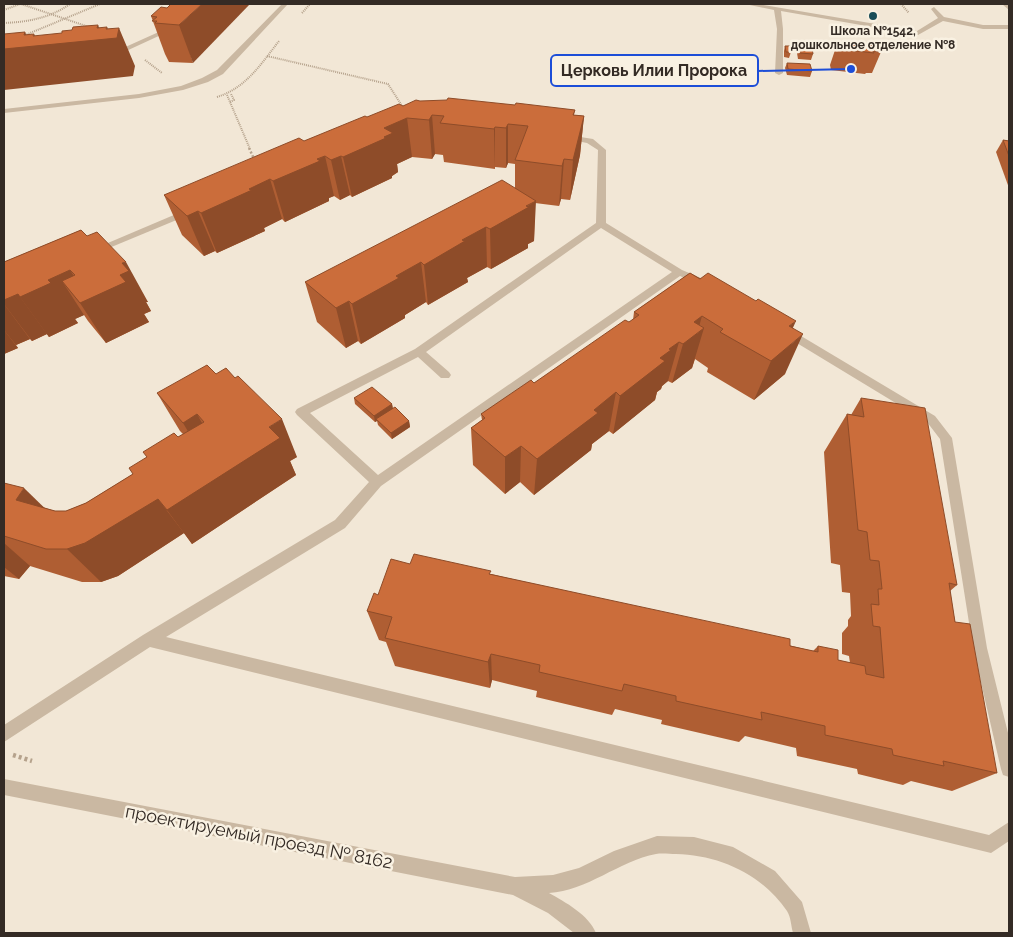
<svg xmlns="http://www.w3.org/2000/svg" width="1013" height="937" font-family="Raleway,sans-serif">
	<style>
		.lines { fill: none; stroke-linecap: round; stroke-linejoin: round }
		.path-far2 { stroke: #b5a28c; stroke-width: 2; stroke-dasharray: 1 1; stroke-linecap: butt }
		.path-far1 { stroke: #b5a28c; stroke-width: 2.5; stroke-dasharray: 2 2; stroke-linecap: butt }
		.path { stroke: #b5a28c; stroke-width: 4.5; stroke-dasharray: 3 3; stroke-linecap: butt }
		.service { fill: #cab8a2; fill-rule: evenodd }
		.wall { fill: #af5e33 }
		.shaded-wall { fill: #8e4c29 }
		.building { fill: #cb6d3b; stroke: #8e4c29 }
		.poi-dot { fill: #194c57; stroke: #f9f1e2; stroke-width: 2 }
		.labels { text-anchor: middle; stroke-width: 5; stroke-linejoin: round; paint-order: stroke }
		.far-poi-label { font-size: 12px; font-weight: bold; fill: #342b25; stroke: #f9f1e2 }
		.near-street-label { font-size: 18px; fill: #342b25; stroke: #f9f1e2 }
		.leader { fill: none; stroke: #1d4ed8; stroke-width: 2 }
		.callout-dot { fill: #1d4ed8; stroke: #f9f1e2; stroke-width: 2 }
		.callout { fill: #f9f1e2; stroke: #1d4ed8; stroke-width: 2 }
		.callout-label { font-size: 16px; text-anchor: middle; font-weight: bold; fill: #342b25 }
	</style>
	<rect width="100%" height="100%" fill="#f2e7d6"/>
	<g class="lines">
		<g class="path-far2">
			<polyline points="21,4 89,27"/>
			<polyline points="901,4 909,13"/>
			<polyline points="4,10 20,4"/>
			<polyline points="302,13 310,4"/>
			<path d="M 4,23 C 28,22 50,18 70,4"/>
			<polyline points="23,36 100,4"/>
			<polyline points="267,56 388,84 404,109"/>
			<polyline points="145,60 162,73"/>
			<polyline points="227,95 250,149"/>
			<path d="M 217,97 C 246,88 261,64 279,41"/>
			<polyline points="230,102 234,100 231,94"/>
		</g>
		<polyline class="path-far1" points="249,148 255,161"/>
		<polyline class="path" points="13,755 32,761"/>
		<g class="service">
			<polygon points="187,4 193,4 176,28 124,52 113,54 110,52 121,49 172,26"/>
			<polygon points="282,4 288,4 223,74 208,82 183,90 139,98 4,113 4,109 139,94 181,86 202,78 217,70"/>
			<polygon points="745,4 758,4 917,31 938,18 931,9 934,7 944,17 983,25 1009,25 1009,29 983,29 943,21 918,35 781,11 783,29 783,73 779,75 775,73 777,29 774,10"/>
			<polygon points="1002,4 1008,4 1009,10"/>
			<path d="M 562,134 L 593,139 L 606,150 L 606,223 L 682,270 L 706,280 L 706,284 L 698,284 L 680,276 L 381,486 L 345,528 L 166,637 L 989,835 L 1009,822 L 1009,841 L 991,853 L 150,647 L 4,742 L 4,725 L 143,635 L 335,520 L 369,482 L 297,415 L 295,412 L 297,409 L 415,349 L 596,223 L 598,150 L 587,143 L 562,138 ZM 601,228 L 672,272 L 378,475 L 310,413 L 418,357 L 441,378 L 449,378 L 451,375 L 449,372 L 426,352 Z"/>
			<polygon points="188,209 191,210 191,214 97,253 91,253 89,251"/>
			<polygon points="786,327 935,416 952,438 987,648 1009,737 1009,777 1003,775 1001,769 973,648 940,439 927,422 782,334 781,331"/>
			<path d="M 4,779 L 515,877 L 553,875 L 579,868 L 614,851 L 657,836 L 694,837 L 733,847 L 775,871 L 802,902 L 811,933 L 793,933 C 791,926 791,917 787,911 C 762,874 719,855 676,854 C 670,854 662,853 656,854 C 619,861 587,891 549,893 C 565,902 589,915 596,933 L 574,933 L 548,913 L 513,895 L 4,795 Z"/>
		</g>
	</g>
	<g class="wall">
		<polygon points="176,4 193,63 169,62 165,54 151,16 167,8"/>
		<polygon points="837,44 871,46 881,52 872,73 866,73 865,74 831,70 830,65"/>
		<polygon points="785,46 791,52 789,58 784,57 784,51"/>
		<polygon points="799,47 813,54 811,60 798,59 797,53"/>
		<polygon points="787,63 812,71 810,77 787,75 785,68"/>
		<polygon points="420,101 515,105 575,110 574,115 584,116 580,155 570,200 561,199 559,206 535,203 534,241 528,244 528,248 491,269 487,267 467,278 468,282 428,305 426,302 405,315 405,318 361,344 358,341 346,348 317,322 305,282 515,188 515,164 508,163 506,168 495,167 495,169 444,162 443,155 435,154 432,159 412,157 397,164 398,172 392,176 392,178 352,197 350,195 340,200 334,196 329,198 329,201 285,222 282,219 264,228 265,231 217,253 215,251 204,256 182,235 164,195 367,117 403,106"/>
		<polygon points="1003,140 1009,141 1009,188 996,152"/>
		<polygon points="81,230 148,302 146,302 151,311 144,314 149,322 106,343 88,321 84,315 75,319 78,323 49,337 47,334 32,341 30,339 16,345 18,348 4,354 4,262"/>
		<polygon points="690,273 793,328 785,374 754,400 707,372 708,368 695,359 692,368 672,383 668,381 662,386 661,389 657,392 655,400 613,434 609,431 592,444 591,450 534,495 520,482 505,494 473,465 471,428 482,420 481,414 534,383 629,322 633,320 634,312"/>
		<polygon points="157,393 297,457 290,461 296,475 192,544 184,533 118,576 101,582 82,582 30,566 19,579 4,576 4,483 45,508 55,511 66,511 86,503 133,474 147,457 183,434 180,431"/>
		<polygon points="354,398 392,404 393,409 409,421 410,427 392,439 378,425 377,421 375,422 355,404"/>
		<polygon points="861,398 957,585 950,591 955,622 997,773 952,791 911,781 903,785 858,774 857,769 797,756 796,748 745,736 739,742 661,724 662,720 615,709 612,715 536,697 537,691 492,680 490,688 395,666 386,642 379,640 367,611 378,595 410,564 491,574 813,651 818,646 838,660 850,663 849,656 842,654 842,633 848,626 848,620 851,616 850,593 842,592 840,565 831,563 824,452 847,414 851,415"/>
	</g>
	<g class="shaded-wall">
		<polygon points="202,4 250,4 193,63 179,25"/>
		<polygon points="98,25 104,39 107,27 112,38 119,28 135,66 133,76 4,90 4,49 24,35 25,32 32,46 34,34 40,45 97,28"/>
		<polygon points="432,115 435,154 432,159 429,120"/>
		<polygon points="584,116 580,155 570,200 573,160"/>
		<polygon points="407,118 412,157 397,164 398,172 392,176 392,178 352,197 343,157 384,128"/>
		<polygon points="508,124 508,163 506,168 506,128"/>
		<polygon points="495,127 495,169 494,129"/>
		<polygon points="325,156 334,196 329,198 329,201 285,222 273,181"/>
		<polygon points="341,156 350,195 340,200 331,160"/>
		<polygon points="564,159 561,199 559,206 562,166"/>
		<polygon points="270,179 282,219 264,228 265,231 217,253 201,213 249,189"/>
		<polygon points="536,201 534,241 528,244 528,248 491,269 490,229"/>
		<polygon points="198,211 215,251 204,256 187,216"/>
		<polygon points="486,227 487,267 467,278 468,282 428,305 424,265 462,240"/>
		<polygon points="126,262 148,302 146,302 151,311 144,314 149,322 106,343 80,303 62,281 84,315 75,319 78,323 49,337 20,297 48,280 70,270 88,299 120,275 122,263"/>
		<polygon points="421,262 426,302 405,315 405,318 361,344 352,304 396,276"/>
		<polygon points="18,294 47,334 32,341 4,304 4,300"/>
		<polygon points="349,301 358,341 346,348 336,308"/>
		<polygon points="4,304 30,339 16,345 4,330"/>
		<polygon points="702,316 697,334 704,328 692,368 672,383 683,344 694,322"/>
		<polygon points="796,321 782,352 803,334 785,374 754,400 771,361 789,326"/>
		<polygon points="4,330 18,348 4,354"/>
		<polygon points="679,342 668,381 662,386 661,389 657,392 655,400 613,434 620,396 660,358 669,349"/>
		<polygon points="616,392 609,431 592,444 591,450 534,495 537,459 594,410"/>
		<polygon points="392,404 393,410 376,419 377,421 375,422 374,416"/>
		<polygon points="197,414 218,452 205,460 183,423"/>
		<polygon points="282,419 297,457 290,461 296,475 192,544 167,510 269,427"/>
		<polygon points="409,421 410,427 392,439 391,433"/>
		<polygon points="521,446 520,482 505,494 505,457"/>
		<polygon points="24,488 60,523 16,500"/>
		<polygon points="158,499 184,533 118,576 101,582 67,549"/>
		<polygon points="4,543 30,566 19,579 4,567"/>
		<polygon points="491,654 492,680 490,688 488,662"/>
	</g>
	<g class="building">
		<polygon points="171,4 202,4 179,25 155,23 157,21 152,21 157,17 151,16 161,7 167,8"/>
		<polygon points="98,25 97,28 107,27 106,29 119,28 117,38 4,49 4,34 25,32 24,35 34,34 33,36 62,33 62,31 72,30 73,27"/>
		<polygon points="837,44 870,44 871,46 879,46 881,52 873,51 874,53 839,49"/>
		<polygon points="785,46 790,46 791,52 786,52"/>
		<polygon points="799,47 812,48 813,54 800,53"/>
		<polygon points="787,63 810,64 812,71 788,69"/>
		<polygon points="448,98 515,105 516,103 575,110 573,115 584,116 573,160 564,159 562,166 515,160 528,126 508,124 506,128 495,127 494,129 440,123 444,116 432,115 429,120 407,118 384,128 393,133 384,137 386,138 343,157 341,156 331,160 325,156 317,159 320,161 273,181 270,179 249,189 252,190 201,213 198,211 187,216 164,195 299,138 304,141 365,116 367,117 399,104 403,106 416,100 420,101 447,100"/>
		<polygon points="1003,140 1009,141 1009,156"/>
		<polygon points="502,180 536,201 526,206 529,207 490,229 486,227 462,240 465,241 424,265 421,262 396,276 399,278 352,304 349,301 336,308 305,282"/>
		<polygon points="81,230 87,236 97,232 126,262 122,263 129,271 120,275 126,282 80,303 62,281 75,275 70,270 48,280 51,283 20,297 18,294 4,300 4,262"/>
		<polygon points="690,273 700,279 708,273 756,301 758,299 796,321 789,326 803,334 771,361 720,332 723,329 702,316 694,322 704,328 683,344 679,342 669,349 671,350 660,358 665,361 620,396 616,392 594,410 598,413 537,459 521,446 505,457 471,428 485,418 481,414 531,380 534,383 625,320 629,322 639,315 634,312"/>
		<polygon points="207,365 216,374 226,368 235,378 238,376 282,419 269,427 280,438 167,510 158,499 85,543 67,549 46,549 4,536 4,483 24,488 16,500 55,511 66,511 86,503 133,474 129,468 147,457 143,452 174,433 178,437 204,422 197,414 183,423 157,393"/>
		<polygon points="372,387 392,404 374,416 354,398"/>
		<polygon points="861,398 925,408 957,585 949,583 955,622 970,624 997,773 943,761 944,766 893,755 892,749 825,735 825,726 761,712 762,720 676,701 676,696 624,684 622,691 539,672 540,665 491,654 488,662 385,638 392,617 367,611 374,593 378,595 391,559 410,564 414,554 491,571 489,574 790,639 790,646 818,652 818,646 838,650 838,660 865,666 866,674 884,678 880,627 873,626 871,604 879,605 878,589 882,589 879,561 870,560 867,532 858,530 847,414 864,417"/>
		<polygon points="395,407 409,421 391,433 376,419"/>
	</g>
	<circle class="poi-dot" cx="873" cy="16" r="5"/>
	<g class="labels">
		<g class="far-poi-label">
			<text x="873" y="35">Школа №1542,<tspan x="873" dy="14">дошкольное отделение №8</tspan></text>
		</g>
		<g class="near-street-label">
			<text transform="translate(259 837) rotate(11)" y="6">проектируемый проезд № 8162</text>
		</g>
	</g>
	<path class="leader" d="M851 69L758 71"/>
	<circle class="callout-dot" cx="851" cy="69" r="5"/>
	<rect class="callout" x="551" y="55" width="207" height="31" rx="5"/>
	<g class="callout-label">
		<text x="654" y="76">Церковь Илии Пророка</text>
	</g>
	<rect width="1013" height="937" fill="none" stroke="#342b25" stroke-width="10"/>
</svg>
